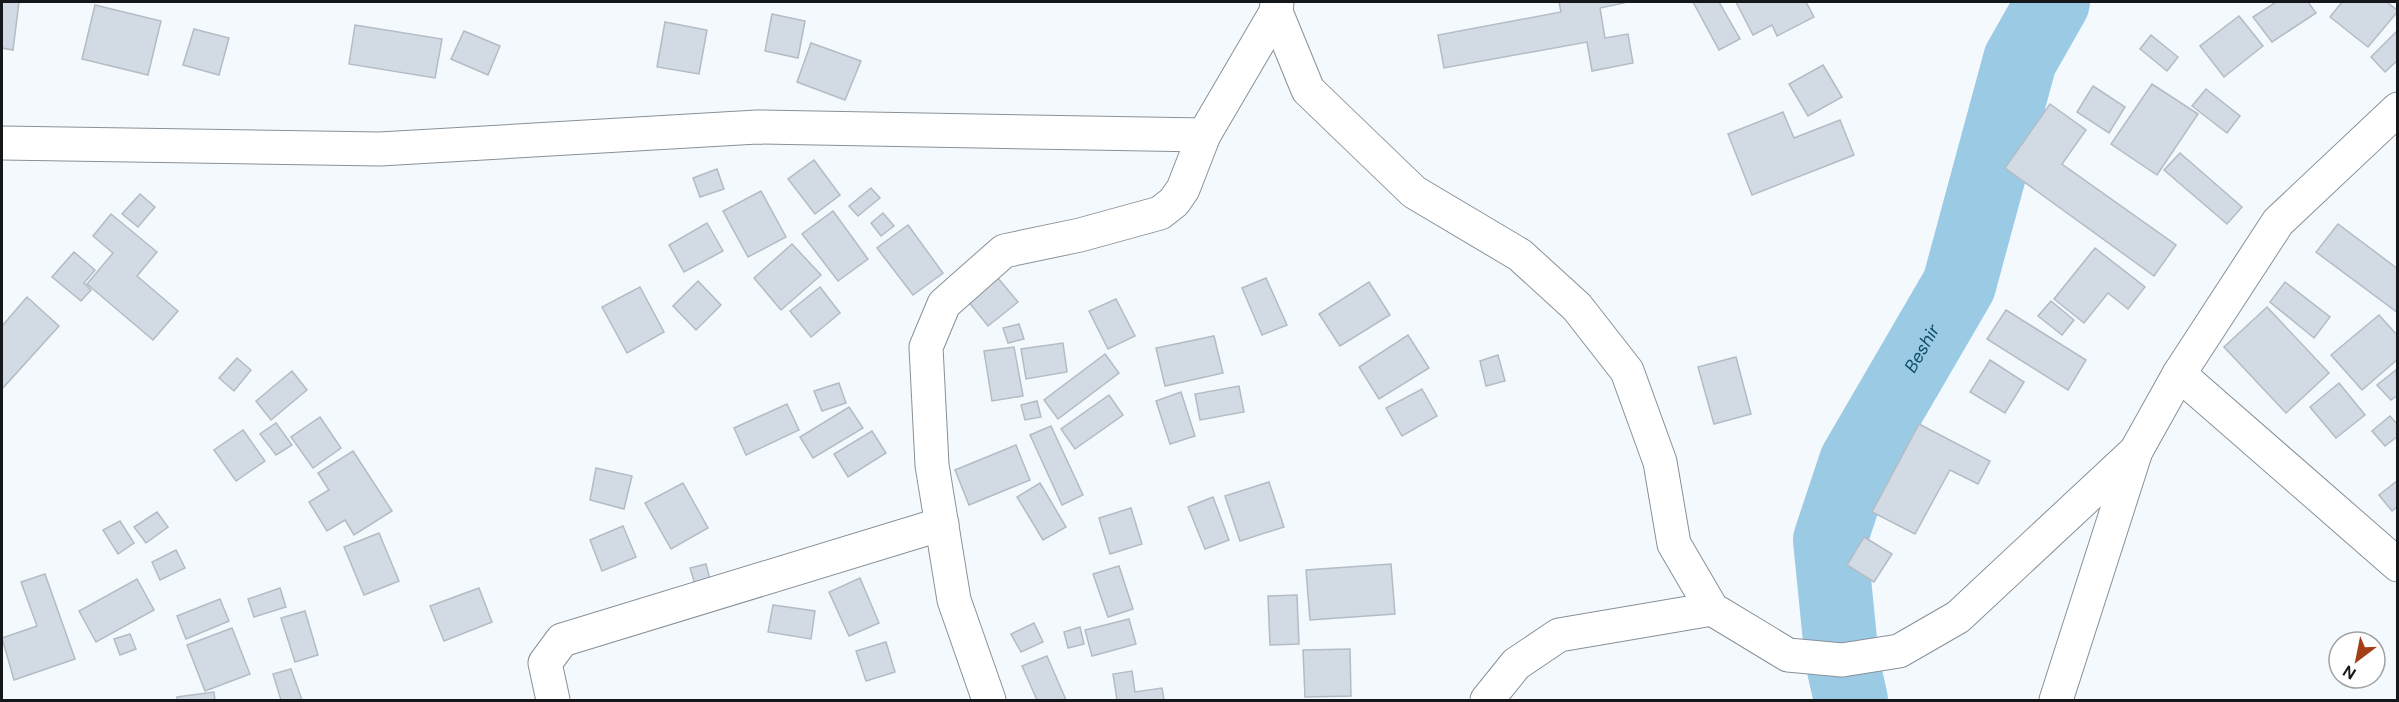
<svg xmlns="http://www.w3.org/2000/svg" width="2399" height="702" font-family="'DM Sans',sans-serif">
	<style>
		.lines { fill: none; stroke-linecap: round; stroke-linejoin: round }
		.river { stroke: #9bcbe4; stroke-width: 74 }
		.building { fill: #d2dbe3; stroke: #b3bcc4; stroke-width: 1.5 }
		.street-casing { stroke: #889198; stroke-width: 35 }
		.street { stroke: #fff; stroke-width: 33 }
		.labels { text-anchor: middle; stroke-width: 6; stroke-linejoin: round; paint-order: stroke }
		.water-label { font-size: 18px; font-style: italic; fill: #104d67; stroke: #fff }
	</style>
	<rect width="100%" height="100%" fill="#f4f9fe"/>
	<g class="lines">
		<path class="river" id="s1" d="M 1851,700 L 1842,660 L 1830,540 L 1856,462 L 1959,285 L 2020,60 L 2053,2"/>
	</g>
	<g class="building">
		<polygon points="2,2 19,2 13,50 2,48"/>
		<polygon points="1559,2 1624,2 1624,3 1600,8 1605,38 1628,34 1633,63 1592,71 1587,42 1444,68 1438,35 1561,12"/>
		<polygon points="1693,2 1719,2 1740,39 1719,50"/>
		<polygon points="1736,2 1806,2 1814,17 1777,36 1772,25 1753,35"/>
		<polygon points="2276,2 2308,2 2316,13 2272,42 2253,17"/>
		<polygon points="2342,2 2387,2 2398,11 2368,47 2330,17"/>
		<polygon points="95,5 161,21 148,75 82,59"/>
		<polygon points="772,14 805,21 798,58 765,51"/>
		<polygon points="2239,16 2263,46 2224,77 2200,46"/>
		<polygon points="665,22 707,30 699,74 657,67"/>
		<polygon points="355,25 442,39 435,78 349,64"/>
		<polygon points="194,29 229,38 219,75 183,65"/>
		<polygon points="2398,30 2398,60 2385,72 2371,57"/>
		<polygon points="464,31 500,46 488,75 451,59"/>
		<polygon points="2151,35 2178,57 2167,71 2140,49"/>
		<polygon points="811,43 861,61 845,100 797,82"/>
		<polygon points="1823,65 1842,97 1808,116 1789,84"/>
		<polygon points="2152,84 2198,114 2157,175 2111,144"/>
		<polygon points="2093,86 2125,107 2109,133 2077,112"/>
		<polygon points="2206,89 2240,116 2227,133 2192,106"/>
		<polygon points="2050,104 2086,130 2062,164 2176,245 2154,276 2005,168"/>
		<polygon points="1783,112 1794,138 1840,120 1854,155 1752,195 1728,134"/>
		<polygon points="2180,153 2242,207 2227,224 2164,170"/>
		<polygon points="814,160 840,195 815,214 788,179"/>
		<polygon points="717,169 724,189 700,197 693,178"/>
		<polygon points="871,188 880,198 858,216 849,206"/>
		<polygon points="761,191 786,237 748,257 723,211"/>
		<polygon points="140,194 155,207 138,227 122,214"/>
		<polygon points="833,211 868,259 838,281 802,234"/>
		<polygon points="883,213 894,226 881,236 871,223"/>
		<polygon points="111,214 157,252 137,276 178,311 153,340 87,284 113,253 93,236"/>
		<polygon points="707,223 723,251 684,272 669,245"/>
		<polygon points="2338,224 2398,269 2398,313 2316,252"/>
		<polygon points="908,225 943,273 913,295 877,248"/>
		<polygon points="792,244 821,275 781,310 754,278"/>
		<polygon points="2095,248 2145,287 2128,309 2108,293 2084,323 2054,299"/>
		<polygon points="74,252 95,270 84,283 91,290 81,301 52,277"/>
		<polygon points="997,277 1018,302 988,326 967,300"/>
		<polygon points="1266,278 1287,325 1262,335 1242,288"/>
		<polygon points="698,281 721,305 696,330 673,306"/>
		<polygon points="1369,282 1390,315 1340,346 1319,314"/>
		<polygon points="2285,282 2330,317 2314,338 2270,302"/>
		<polygon points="640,287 664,332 627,353 602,307"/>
		<polygon points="820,287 840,313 811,337 790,311"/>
		<polygon points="27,297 59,326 2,389 2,326"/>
		<polygon points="1116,299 1135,336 1108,349 1089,311"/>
		<polygon points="2051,301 2074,320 2062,335 2038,316"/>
		<polygon points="2267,307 2329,373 2286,413 2224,347"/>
		<polygon points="2006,310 2086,360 2068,390 1987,339"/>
		<polygon points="2379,315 2398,336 2398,359 2362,390 2331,355"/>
		<polygon points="1019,324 1024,339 1008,343 1003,328"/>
		<polygon points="1408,335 1429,368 1379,399 1359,367"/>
		<polygon points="1214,336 1223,373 1165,386 1156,348"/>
		<polygon points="1063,343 1067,372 1026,379 1021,349"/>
		<polygon points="1014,347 1023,396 992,401 984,351"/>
		<polygon points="1105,354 1119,373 1058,419 1044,400"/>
		<polygon points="1498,355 1505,381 1486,386 1480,361"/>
		<polygon points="1736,357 1751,414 1714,424 1698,367"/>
		<polygon points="237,358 251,370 234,391 219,378"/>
		<polygon points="1990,360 2024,382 2005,413 1970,392"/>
		<polygon points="2396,370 2398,395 2391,400 2377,385"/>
		<polygon points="292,371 307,390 271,420 256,401"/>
		<polygon points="839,383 846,403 822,411 814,391"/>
		<polygon points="2339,383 2365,415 2336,438 2310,407"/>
		<polygon points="1239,386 1244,412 1200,420 1195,394"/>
		<polygon points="1422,389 1437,416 1402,436 1386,408"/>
		<polygon points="1181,392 1195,436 1170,444 1156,401"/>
		<polygon points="1109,395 1123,415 1075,449 1061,429"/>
		<polygon points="1037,401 1041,417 1025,420 1021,405"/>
		<polygon points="787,404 799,430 746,455 734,428"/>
		<polygon points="849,407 863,428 813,458 800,437"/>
		<polygon points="2390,416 2398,425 2398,436 2385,446 2372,431"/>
		<polygon points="320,417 341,448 313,468 291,437"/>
		<polygon points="276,423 292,445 276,455 260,434"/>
		<polygon points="1919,424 1990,461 1978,484 1950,470 1915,534 1872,512"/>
		<polygon points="1051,426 1083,495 1062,505 1030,435"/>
		<polygon points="243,430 265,461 236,481 214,450"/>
		<polygon points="872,431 886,453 848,477 834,454"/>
		<polygon points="1016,445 1030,480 969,505 955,470"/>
		<polygon points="353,451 392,511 354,535 345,520 327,531 309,502 329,490 318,473"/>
		<polygon points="596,468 632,476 624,509 590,500"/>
		<polygon points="2398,480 2398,506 2392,511 2379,495"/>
		<polygon points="1269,482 1284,527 1240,541 1225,496"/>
		<polygon points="683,483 708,528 671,549 645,503"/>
		<polygon points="1040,483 1066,527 1043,540 1017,497"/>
		<polygon points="1213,497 1229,540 1205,549 1188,507"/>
		<polygon points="1131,508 1142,544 1110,554 1099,518"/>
		<polygon points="157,512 168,527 146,543 134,527"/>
		<polygon points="120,521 134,543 118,554 103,530"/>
		<polygon points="623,526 636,557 602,571 590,540"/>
		<polygon points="379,533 399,581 364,595 344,547"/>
		<polygon points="1864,537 1892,554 1874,582 1847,565"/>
		<polygon points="176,550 185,568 160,580 152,562"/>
		<polygon points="706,564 710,579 695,584 690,568"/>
		<polygon points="1391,564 1395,614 1310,620 1306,570"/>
		<polygon points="1119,566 1133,609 1108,617 1093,574"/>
		<polygon points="45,574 75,659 14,680 2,638 37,626 21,582"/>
		<polygon points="860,578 879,623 849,636 829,592"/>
		<polygon points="137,579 154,610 96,642 79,611"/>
		<polygon points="280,588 286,607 254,617 248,599"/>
		<polygon points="479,588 492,622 444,641 430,606"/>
		<polygon points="1297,595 1299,644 1270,645 1268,596"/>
		<polygon points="220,599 229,621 186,639 177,616"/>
		<polygon points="773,605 815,611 811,639 768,632"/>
		<polygon points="305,611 318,655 295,662 281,618"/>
		<polygon points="1129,619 1136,644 1092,656 1085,630"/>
		<polygon points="1034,623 1043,642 1021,652 1011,634"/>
		<polygon points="1080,627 1084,644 1068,648 1064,632"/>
		<polygon points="232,628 250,674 205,691 187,645"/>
		<polygon points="130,634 136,649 120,655 114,639"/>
		<polygon points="886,642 895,672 866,681 856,651"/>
		<polygon points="1350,649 1351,696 1305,697 1303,650"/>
		<polygon points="1047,656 1066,700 1037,700 1022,666"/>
		<polygon points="291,669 302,700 281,700 273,674"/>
		<polygon points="1132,671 1135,692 1162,688 1164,700 1117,700 1113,674"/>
		<polygon points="214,692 215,700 177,700 177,697"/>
	</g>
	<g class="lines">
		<defs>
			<g id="street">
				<polyline points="1276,12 1308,90 1414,192 1520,255 1577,307 1627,371 1660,462 1674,544 1712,609 1788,655 1842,660 1899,651 1958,617 2136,451"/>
				<polyline points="2,143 380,149 757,127 1204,135"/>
				<polyline points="2179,374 2398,565"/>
				<polyline points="553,700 545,663 562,640 942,524"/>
				<polyline points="989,700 954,600 932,465 926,347 944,304 1004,251 1080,235 1160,213 1174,202 1183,189 1204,135 1276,12 1277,2"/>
				<polyline points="1487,700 1516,664 1559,635 1712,609"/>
				<polyline points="2056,700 2136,451 2179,374 2278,222 2398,109"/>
			</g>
		</defs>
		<use href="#street" class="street-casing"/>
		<use href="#street" class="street"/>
	</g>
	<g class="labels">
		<g class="water-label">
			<text dy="6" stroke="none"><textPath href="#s1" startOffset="375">Beshir</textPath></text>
		</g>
	</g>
	<rect width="2399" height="702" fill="none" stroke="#15181b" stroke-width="6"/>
	<g transform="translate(2357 660) rotate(212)"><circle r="28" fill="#ffffff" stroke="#a1a3a4" stroke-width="1.5"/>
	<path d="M0-4.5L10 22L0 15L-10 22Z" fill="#a43e16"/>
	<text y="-9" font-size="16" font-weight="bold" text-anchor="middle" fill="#15181b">N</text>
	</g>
</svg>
